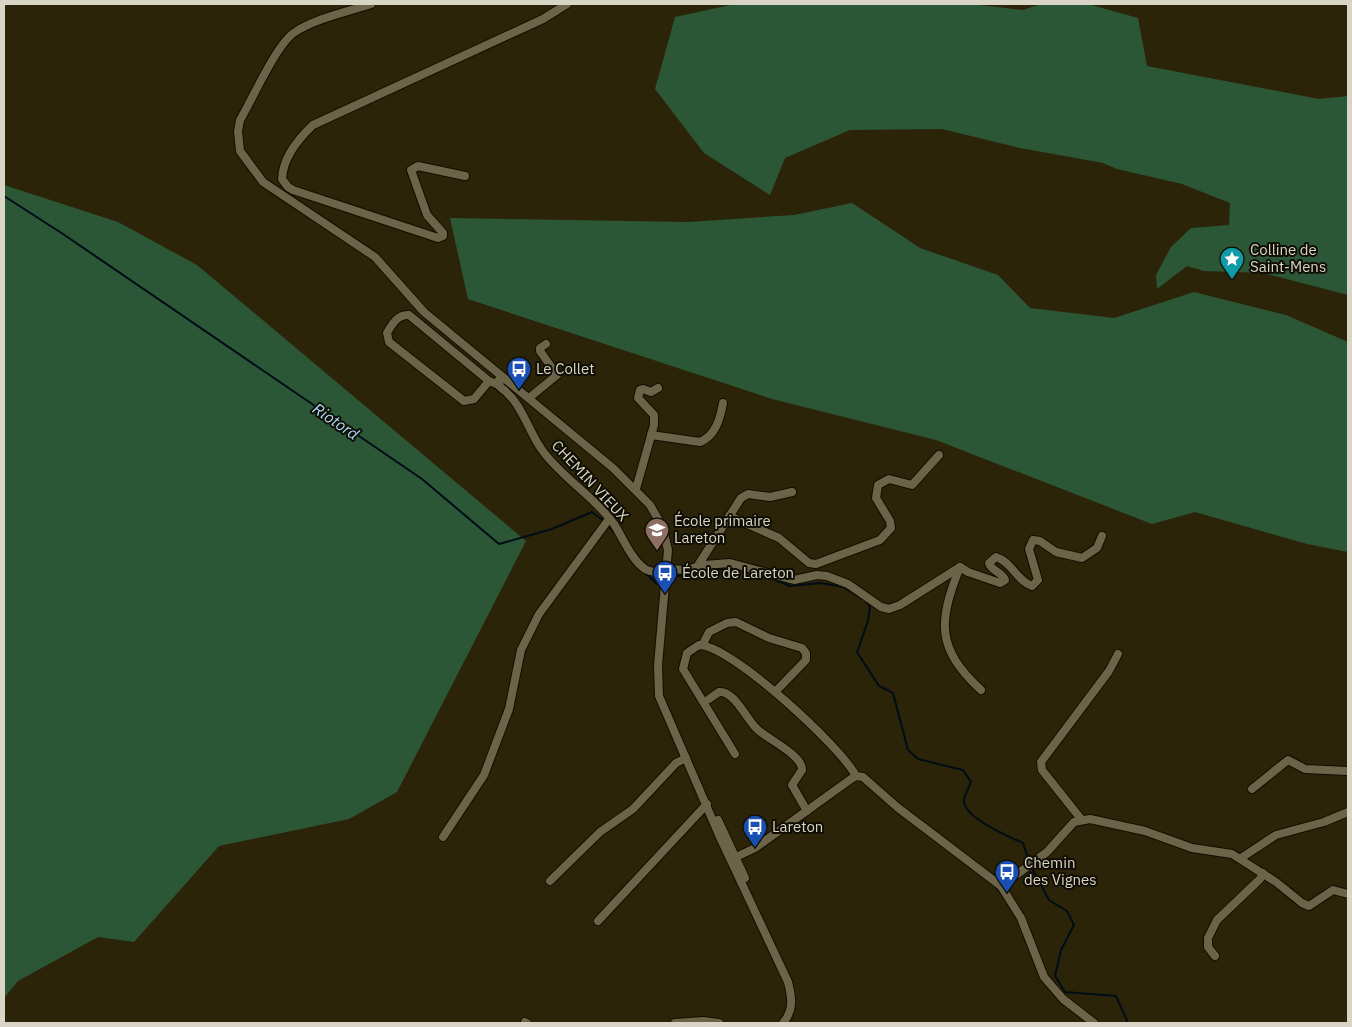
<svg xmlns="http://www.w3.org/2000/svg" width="1352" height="1027" font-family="'IBM Plex Sans',sans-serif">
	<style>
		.green { fill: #2c5736 }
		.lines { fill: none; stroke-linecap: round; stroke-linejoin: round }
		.stream { stroke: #000c16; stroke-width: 2 }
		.minor-casing { stroke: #130d00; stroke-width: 10 }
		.minor { stroke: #6b6448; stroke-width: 8 }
		.labels { text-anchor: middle; stroke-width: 4; stroke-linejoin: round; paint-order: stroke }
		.poi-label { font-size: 15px; fill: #d9d5c6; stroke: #100e04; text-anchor: start }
		.street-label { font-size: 15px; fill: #d9d5c6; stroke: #100e04 }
		.water-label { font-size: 16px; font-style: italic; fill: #aadafa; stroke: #100e04 }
	</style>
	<rect width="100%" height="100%" fill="#2b2409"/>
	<g class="green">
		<polygon points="735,4 971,4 1023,10 1041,4 1088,4 1138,18 1147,66 1319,99 1348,96 1348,295 1263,273 1204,271 1187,266 1157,289 1156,275 1171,247 1191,228 1229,225 1230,203 1182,184 1117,169 1103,163 1020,148 942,129 850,130 785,158 770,195 704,153 655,89 675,17"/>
		<polygon points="4,185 118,222 197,265 526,541 397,792 349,819 219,846 134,942 98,937 18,981 4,998"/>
		<polygon points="852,203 920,248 998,275 1030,308 1114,318 1194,292 1286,315 1348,342 1348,552 1307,544 1195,512 1152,524 936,440 772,399 468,299 450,218 688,222 794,215"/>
	</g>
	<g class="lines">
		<g class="stream">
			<polyline points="4,196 63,234 422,479 499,544 552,529 592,512 604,521"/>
			<polyline points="608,525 617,536"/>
			<polyline points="644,572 657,584"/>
			<polyline points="678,576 707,570 735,568"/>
			<polyline points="766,576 790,586 821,583 843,587 861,598"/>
			<path d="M 865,600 L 870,607 L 868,621 L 857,652 L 879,686 L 893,693 L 908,750 L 918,759 L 963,770 L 971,782 C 969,787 965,794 964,800 C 962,817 1009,837 1023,843 L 1029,862"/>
			<polyline points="1031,866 1049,900 1067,911 1074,925 1061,950 1055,976 1065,992 1116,996 1128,1023"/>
		</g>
		<defs>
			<g id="minor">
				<path d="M 371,4 C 347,12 317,18 295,32 C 277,43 252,100 240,120 L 238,131 L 240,151 L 263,182 L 375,257 L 424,312 L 613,468 L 650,505 L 662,526 L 668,550 L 658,665 L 659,696 L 719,835 L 788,982 C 792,998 794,1010 783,1023"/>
				<path d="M 465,176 L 418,166 L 411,170 L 427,215 L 443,233 L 443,236 L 438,238 L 293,190 L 288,187 L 282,179 C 283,158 298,139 313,125 L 543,19 L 567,4"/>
				<path d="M 499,380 L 500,387 C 522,402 527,429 542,450 C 562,478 594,496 614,524 C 623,538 631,559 645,569 C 651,573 660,572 667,573"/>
				<path d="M 489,381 L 474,399 L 464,401 L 389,342 L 387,333 C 392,324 398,314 409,315 L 489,381 L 499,385"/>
				<polyline points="529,398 557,375 540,351 540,348 546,344"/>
				<path d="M 651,435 L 700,442 C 716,435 720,419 723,403"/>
				<polyline points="636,489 654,425 654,415 638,398 640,390 643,389 651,392 658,388"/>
				<polyline points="729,516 779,538 809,563 816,564 880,540 891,528 890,521 876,498 878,485 889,479 912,485 939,455"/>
				<polyline points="697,567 741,498 748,494 770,497 792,492"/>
				<path d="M 960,567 L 968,572 L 1000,583 L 1005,580 C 1002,572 991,571 989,563 L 996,557 C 1011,561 1017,581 1032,586 L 1038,580 L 1029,549 L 1033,540 L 1040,541 L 1056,552 L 1082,558 L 1097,548 L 1102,536"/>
				<path d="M 960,567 C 938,622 936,648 981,690"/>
				<polyline points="668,569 685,570 704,565 730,563 794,580 817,575 827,576 848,584 881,607 889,609 900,605 960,567"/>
				<polyline points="703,644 709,632 727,623 736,622 769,638 802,648 806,653 806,660 775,692"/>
				<path d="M 709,699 L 719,692 C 734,690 747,720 757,729 C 767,739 803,755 802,770 L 792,785 L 807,811"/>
				<path d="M 735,754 L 683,669 L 687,653 L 699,645 C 731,645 841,747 856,776"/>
				<polyline points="1252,789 1288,760 1305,769 1348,771"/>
				<polyline points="1081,819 1042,770 1041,762 1109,671 1118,654"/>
				<polyline points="718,820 745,878"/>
				<polyline points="443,837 484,775 509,709 521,650 539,614 609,519"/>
				<polyline points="736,857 755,848 851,779 856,776 863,777 897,807 1001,886 1021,918 1044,977 1063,999 1094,1023"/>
				<polyline points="1241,858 1276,835 1324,822 1348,812"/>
				<polyline points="550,881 600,832 633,809 676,763 686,758"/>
				<polyline points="1001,886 1047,852 1074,822 1090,819 1145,831 1192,848 1232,854 1276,882 1302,903 1309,906 1333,890 1348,894"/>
				<polyline points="598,921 707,804"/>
				<polyline points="1215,956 1208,947 1208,938 1217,920 1260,879 1263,873"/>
				<polyline points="525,1022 527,1023"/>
				<polyline points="675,1023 703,1021 719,1023"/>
			</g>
		</defs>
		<use href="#minor" class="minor-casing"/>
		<use href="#minor" class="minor"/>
	</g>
	<defs>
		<symbol id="sight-pin" viewBox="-11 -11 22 30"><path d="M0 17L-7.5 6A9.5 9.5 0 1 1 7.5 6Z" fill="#0f9aa8" stroke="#100e04"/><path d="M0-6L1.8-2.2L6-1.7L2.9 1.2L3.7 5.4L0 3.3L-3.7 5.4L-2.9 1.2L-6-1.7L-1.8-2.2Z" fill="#fff"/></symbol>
		<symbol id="bus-pin" viewBox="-11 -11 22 30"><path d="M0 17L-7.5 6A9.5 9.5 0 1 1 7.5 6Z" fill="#1a4fb4" stroke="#100e04"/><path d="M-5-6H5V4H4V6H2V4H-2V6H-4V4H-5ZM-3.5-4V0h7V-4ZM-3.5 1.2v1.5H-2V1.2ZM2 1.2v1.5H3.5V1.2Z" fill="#fff"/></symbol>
		<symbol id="school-pin" viewBox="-11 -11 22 30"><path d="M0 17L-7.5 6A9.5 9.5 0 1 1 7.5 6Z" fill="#8d6e63" stroke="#100e04"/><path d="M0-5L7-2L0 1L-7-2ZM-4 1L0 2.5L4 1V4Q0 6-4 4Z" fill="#fff"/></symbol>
	</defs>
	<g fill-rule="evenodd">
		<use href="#sight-pin" x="1218" y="245" width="28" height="38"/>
		<use href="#bus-pin" x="505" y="355" width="28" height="38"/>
		<use href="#school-pin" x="643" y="516" width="28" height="38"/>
		<use href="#bus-pin" x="651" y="559" width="28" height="38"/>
		<use href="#bus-pin" x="741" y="813" width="28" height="38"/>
		<use href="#bus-pin" x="993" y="858" width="28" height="38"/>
	</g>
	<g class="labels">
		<g class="poi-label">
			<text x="1250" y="255">Colline de<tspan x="1250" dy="17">Saint-Mens</tspan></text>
			<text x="536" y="374">Le Collet</text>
			<text x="674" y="526">École primaire<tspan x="674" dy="17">Lareton</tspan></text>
			<text x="682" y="578">École de Lareton</text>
			<text x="772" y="832">Lareton</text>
			<text x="1024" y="868">Chemin<tspan x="1024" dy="17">des Vignes</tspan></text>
		</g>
		<g class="street-label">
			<text transform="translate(590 481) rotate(47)" y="5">CHEMIN VIEUX</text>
		</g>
		<g class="water-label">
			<text transform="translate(336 421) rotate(34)" y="6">Riotord</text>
		</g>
	</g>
	<rect width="1352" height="1027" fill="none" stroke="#d9d5c6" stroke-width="10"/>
</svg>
